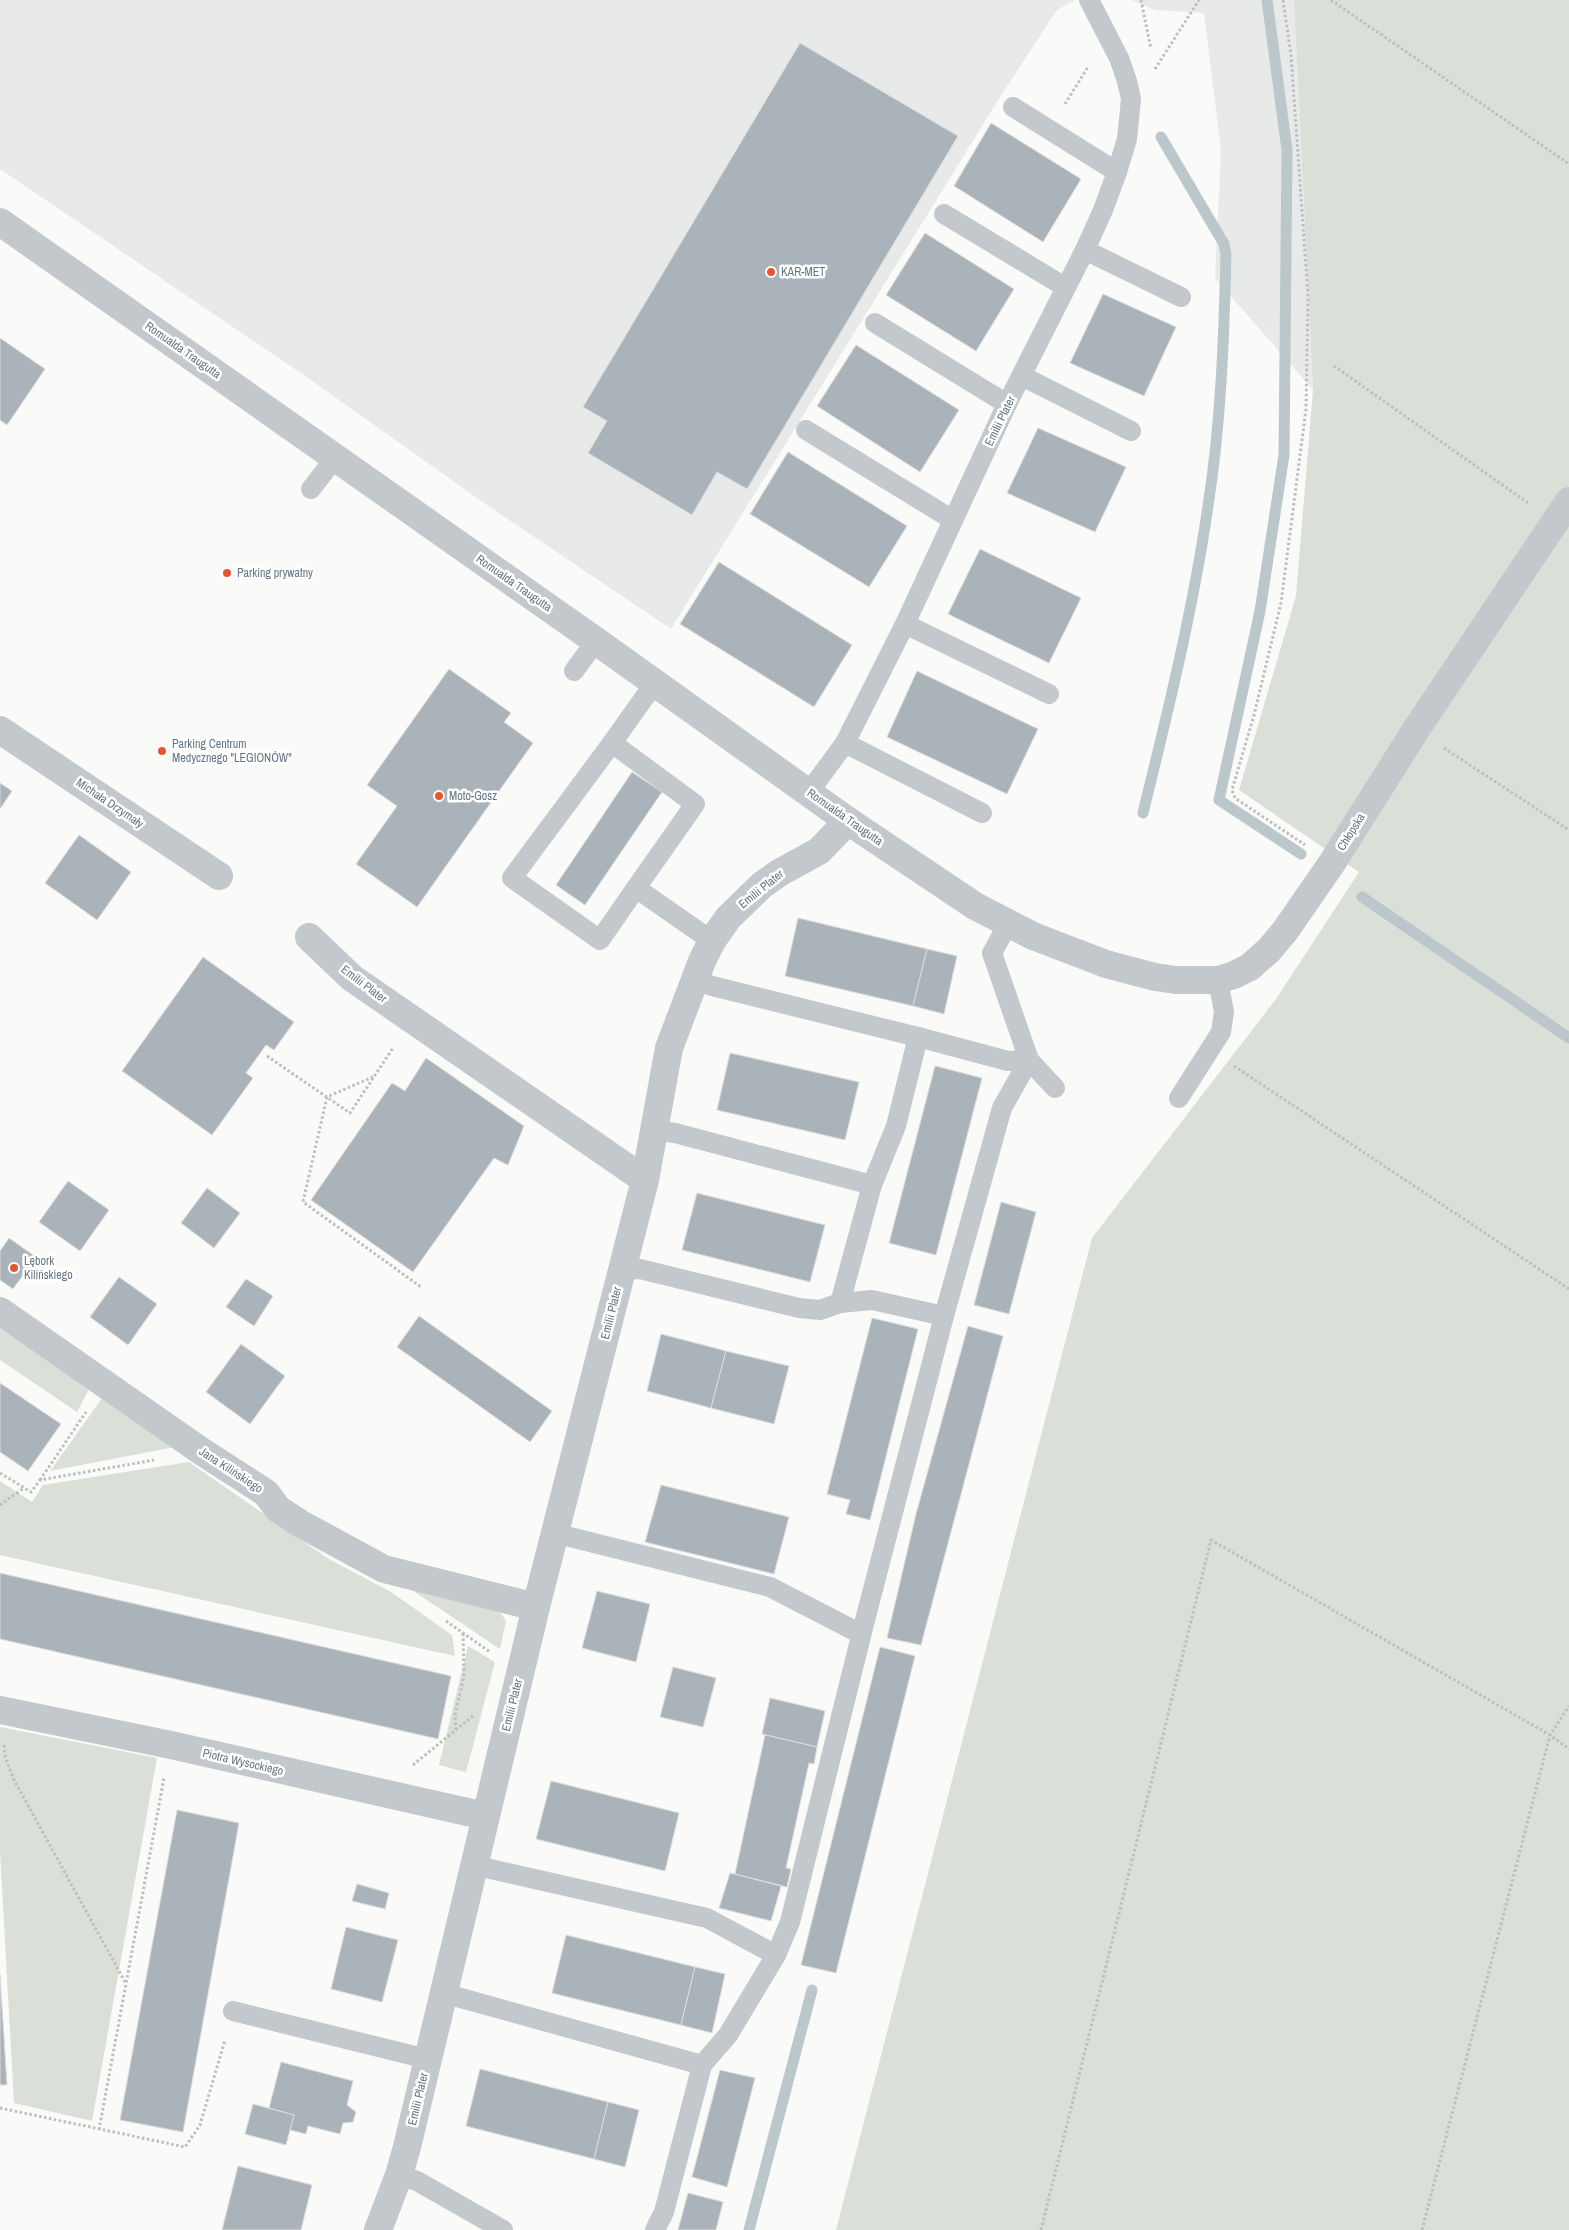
<svg xmlns="http://www.w3.org/2000/svg" width="1569" height="2230" font-family="'Archivo Narrow',sans-serif">
	<style>
		.built { fill: #e8e9e9 }
		.green { fill: #dadfd7 }
		.lines { fill: none; stroke-linecap: round; stroke-linejoin: round }
		.stream { stroke: #bbc7cb; stroke-width: 11 }
		.building { fill: #aab3b9; stroke: #dcdcda }
		.path { stroke: #bbbfc2; stroke-width: 3; stroke-dasharray: 2.5 2.5; stroke-linecap: butt }
		.service { stroke: #c3c8cc; stroke-width: 20 }
		.minor { stroke: #c3c8cc; stroke-width: 28 }
		.tertiary { stroke: #c3c8cc; stroke-width: 28 }
		.poi-dot { fill: #e4572e; stroke: #fff; stroke-width: 2 }
		.labels { text-anchor: middle; stroke-width: 5; stroke-linejoin: round; paint-order: stroke }
		.poi-label { font-size: 12px; fill: #657683; stroke: #fff; text-anchor: start }
		.street-label { font-size: 12px; fill: #657683; stroke: #fff }
	</style>
	<rect width="100%" height="100%" fill="#fafaf8"/>
	<g class="built">
		<polygon points="0,0 1075,0 1057,10 1002,94 671,629 487,505 308,378 0,169"/>
		<polygon points="1131,0 1294,0 1313,390 1215,278 1221,150 1204,13 1155,10"/>
	</g>
	<g class="green">
		<polygon points="1294,0 1569,0 1569,2230 836,2230 1092,1238 1276,999 1359,872 1239,790 1296,596 1313,390"/>
		<polygon points="0,1328 89,1389 77,1412 0,1360"/>
		<polygon points="103,1397 175,1447 50,1471"/>
		<polygon points="189,1462 327,1558 391,1592 452,1635 455,1656 0,1555 0,1481 32,1502 43,1485"/>
		<polygon points="412,1590 500,1612 506,1621 500,1649"/>
		<polygon points="468,1646 495,1662 466,1772 439,1765"/>
		<polygon points="0,1727 157,1758 92,2121 14,2103 0,1851"/>
	</g>
	<g class="lines">
		<g class="stream">
			<polyline points="1267,0 1287,150 1284,455 1260,611 1219,800 1301,854"/>
			<path d="M 1143,813 C 1168,711 1193,610 1208,506 C 1221,423 1224,338 1226,254 L 1224,244 L 1161,137"/>
			<polyline points="1362,897 1569,1038"/>
			<polyline points="749,2230 812,1990"/>
		</g>
	</g>
	<g class="building">
		<polygon points="800,43 958,136 747,489 717,472 692,515 588,453 607,421 583,407"/>
		<polygon points="991,123 1081,179 1043,242 954,186"/>
		<polygon points="925,233 1014,289 976,351 886,295"/>
		<polygon points="1103,294 1176,327 1144,396 1070,363"/>
		<polygon points="0,338 45,369 7,425 0,420"/>
		<polygon points="856,345 959,410 920,472 817,406"/>
		<polygon points="1038,428 1126,467 1095,532 1007,493"/>
		<polygon points="788,452 907,526 869,587 750,514"/>
		<polygon points="980,549 1081,598 1049,663 948,614"/>
		<polygon points="719,562 852,645 814,707 680,624"/>
		<polygon points="449,669 511,713 504,722 533,743 417,907 356,864 397,806 367,785"/>
		<polygon points="917,671 1038,729 1007,794 887,737"/>
		<polygon points="632,772 662,792 585,905 556,885"/>
		<polygon points="0,783 12,791 0,809"/>
		<polygon points="79,835 131,872 97,920 45,883"/>
		<polygon points="798,918 927,949 913,1006 785,976"/>
		<polygon points="927,949 957,956 944,1014 913,1006"/>
		<polygon points="203,957 294,1022 274,1050 266,1045 246,1073 253,1078 212,1135 122,1071"/>
		<polygon points="730,1053 859,1082 845,1140 717,1110"/>
		<polygon points="426,1058 524,1126 508,1165 494,1158 413,1272 311,1200 392,1083 405,1091"/>
		<polygon points="935,1066 982,1078 936,1255 889,1243"/>
		<polygon points="68,1181 109,1210 80,1251 39,1222"/>
		<polygon points="207,1188 240,1213 214,1248 181,1223"/>
		<polygon points="697,1193 825,1225 810,1282 682,1250"/>
		<polygon points="1001,1202 1036,1212 1009,1314 974,1305"/>
		<polygon points="9,1238 36,1257 13,1289 0,1280 0,1251"/>
		<polygon points="119,1277 157,1304 128,1345 90,1317"/>
		<polygon points="246,1279 273,1296 254,1326 226,1307"/>
		<polygon points="419,1316 552,1411 530,1442 397,1347"/>
		<polygon points="872,1318 918,1329 870,1520 846,1514 850,1500 827,1494"/>
		<polygon points="968,1326 1003,1336 921,1645 887,1638 916,1514"/>
		<polygon points="661,1334 726,1351 711,1408 647,1391"/>
		<polygon points="241,1344 285,1376 250,1424 206,1392"/>
		<polygon points="726,1351 789,1366 774,1424 711,1408"/>
		<polygon points="0,1383 61,1424 28,1471 0,1452"/>
		<polygon points="661,1485 789,1517 774,1574 645,1542"/>
		<polygon points="0,1573 451,1676 438,1739 0,1639"/>
		<polygon points="597,1591 650,1604 636,1662 582,1648"/>
		<polygon points="880,1647 915,1656 836,1973 801,1965"/>
		<polygon points="673,1667 716,1678 703,1727 660,1717"/>
		<polygon points="770,1698 825,1711 817,1747 762,1734"/>
		<polygon points="765,1735 817,1747 814,1764 809,1763 786,1868 791,1869 787,1887 735,1874"/>
		<polygon points="551,1781 679,1813 665,1871 536,1839"/>
		<polygon points="177,1810 239,1823 183,2132 120,2120"/>
		<polygon points="730,1873 781,1886 771,1921 719,1908"/>
		<polygon points="357,1884 389,1893 385,1909 352,1901"/>
		<polygon points="346,1927 398,1940 382,2002 331,1989"/>
		<polygon points="566,1935 695,1967 681,2025 552,1993"/>
		<polygon points="695,1967 725,1974 712,2033 681,2025"/>
		<polygon points="0,1974 7,2085 0,2085"/>
		<polygon points="281,2062 353,2081 347,2105 356,2112 353,2122 343,2123 340,2134 308,2126 306,2134 290,2130 294,2115 269,2108"/>
		<polygon points="480,2069 608,2102 594,2159 466,2126"/>
		<polygon points="720,2070 755,2078 727,2187 692,2177"/>
		<polygon points="608,2102 639,2110 625,2167 594,2159"/>
		<polygon points="253,2104 294,2115 286,2145 245,2134"/>
		<polygon points="238,2166 312,2185 301,2230 222,2230"/>
		<polygon points="688,2193 723,2202 716,2230 678,2230"/>
	</g>
	<g class="lines">
		<g class="path">
			<polyline points="1141,0 1151,49"/>
			<polyline points="1283,0 1291,55 1308,296 1306,409 1281,603 1254,715 1232,790 1235,798 1305,845"/>
			<polyline points="1331,0 1569,164"/>
			<polyline points="1155,69 1199,0"/>
			<polyline points="1065,104 1088,67"/>
			<polyline points="1334,366 1528,503"/>
			<polyline points="1444,748 1569,830"/>
			<polyline points="267,1056 350,1113 393,1048"/>
			<polyline points="1234,1066 1569,1289"/>
			<polyline points="373,1077 327,1097 303,1202 421,1287"/>
			<polyline points="0,1473 31,1492 40,1480 154,1460"/>
			<polyline points="40,1480 86,1412"/>
			<polyline points="0,1505 24,1488"/>
			<polyline points="446,1621 490,1652"/>
			<polyline points="456,1730 455,1715 464,1676 463,1633"/>
			<polyline points="4,1745 5,1756 13,1778 125,1982"/>
			<polyline points="413,1765 474,1715"/>
			<polyline points="0,2108 185,2147 200,2125 225,2040"/>
			<polyline points="99,2130 164,1778"/>
			<polyline points="1041,2230 1211,1540 1550,1735 1569,1749"/>
			<polyline points="1422,2230 1550,1735 1569,1706"/>
		</g>
		<g class="service">
			<polyline points="1013,107 1117,172"/>
			<polyline points="944,214 1065,287"/>
			<polyline points="1085,250 1181,297"/>
			<polyline points="875,323 1007,404"/>
			<polyline points="1022,376 1131,431"/>
			<polyline points="806,430 953,520"/>
			<polyline points="311,489 335,458"/>
			<polyline points="905,624 1049,694"/>
			<polyline points="574,671 596,641"/>
			<polyline points="654,684 612,743 695,804 636,888 712,941"/>
			<polyline points="612,743 512,878 600,940 636,888"/>
			<polyline points="845,743 982,813"/>
			<polyline points="809,792 845,743 905,624 1007,404 1085,250 1103,210 1117,172 1127,139 1131,99 1127,81 1119,58 1089,0"/>
			<polyline points="918,1037 1008,1061 1029,1060 1055,1088"/>
			<polyline points="1179,1098 1221,1032 1224,1012 1218,980"/>
			<polyline points="654,1130 675,1133 872,1185 896,1126 918,1037 712,986 695,980"/>
			<polyline points="622,1270 640,1269 799,1308 820,1310 840,1303 872,1185"/>
			<polyline points="840,1303 872,1300 944,1316"/>
			<polyline points="554,1533 770,1587 861,1634"/>
			<polyline points="473,1865 707,1918 776,1955"/>
			<polyline points="443,1993 702,2065"/>
			<polyline points="233,2011 427,2059"/>
			<polyline points="399,2175 417,2181 503,2230"/>
			<polyline points="655,2230 664,2212 702,2065 728,2035 776,1955 790,1922 864,1624 944,1316 1002,1108 1029,1060 992,953 1008,924"/>
		</g>
		<g class="minor">
			<polyline points="0,730 219,876"/>
			<polyline points="309,937 352,978 645,1180"/>
			<polyline points="0,1311 201,1451 266,1493 278,1509 301,1524 384,1569 536,1607"/>
			<polyline points="0,1710 171,1745 485,1816"/>
			<polyline points="378,2230 399,2175 407,2147 536,1607 645,1180 669,1048 702,961 712,941 728,918 762,885 779,873 819,851 848,821"/>
		</g>
		<polyline class="tertiary" points="0,222 596,641 848,821 975,906 1033,936 1106,964 1155,977 1176,980 1218,980 1234,975 1250,967 1269,950 1285,931 1332,863 1417,728 1569,501"/>
	</g>
	<g class="poi-dot">
		<circle cx="771" cy="272" r="5"/>
		<circle cx="227" cy="573" r="5"/>
		<circle cx="162" cy="751" r="5"/>
		<circle cx="439" cy="796" r="5"/>
		<circle cx="14" cy="1268" r="5"/>
	</g>
	<g class="labels">
		<g class="poi-label">
			<text x="781" y="276">KAR-MET</text>
			<text x="237" y="577">Parking prywatny</text>
			<text x="172" y="748">Parking Centrum<tspan x="172" dy="14">Medycznego "LEGIONÓW"</tspan></text>
			<text x="449" y="800">Moto-Gosz</text>
			<text x="24" y="1265">Lębork<tspan x="24" dy="14">Kilińskiego</tspan></text>
		</g>
		<g class="street-label">
			<text transform="translate(183 350) rotate(35)" y="4">Romualda Traugutta</text>
			<text transform="translate(1000 421) rotate(-64)" y="4">Emilii Plater</text>
			<text transform="translate(514 583) rotate(35)" y="4">Romualda Traugutta</text>
			<text transform="translate(110 803) rotate(34)" y="4">Michała Drzymały</text>
			<text transform="translate(845 817) rotate(35)" y="4">Romualda Traugutta</text>
			<text transform="translate(1351 832) rotate(-58)" y="4">Chłopska</text>
			<text transform="translate(761 889) rotate(-39)" y="4">Emilii Plater</text>
			<text transform="translate(364 984) rotate(37)" y="4">Emilii Plater</text>
			<text transform="translate(611 1313) rotate(-76)" y="4">Emilii Plater</text>
			<text transform="translate(231 1470) rotate(33)" y="4">Jana Kilińskiego</text>
			<text transform="translate(512 1705) rotate(-76)" y="4">Emilii Plater</text>
			<text transform="translate(243 1762) rotate(13)" y="4">Piotra Wysockiego</text>
			<text transform="translate(418 2099) rotate(-77)" y="4">Emilii Plater</text>
		</g>
	</g>
</svg>
